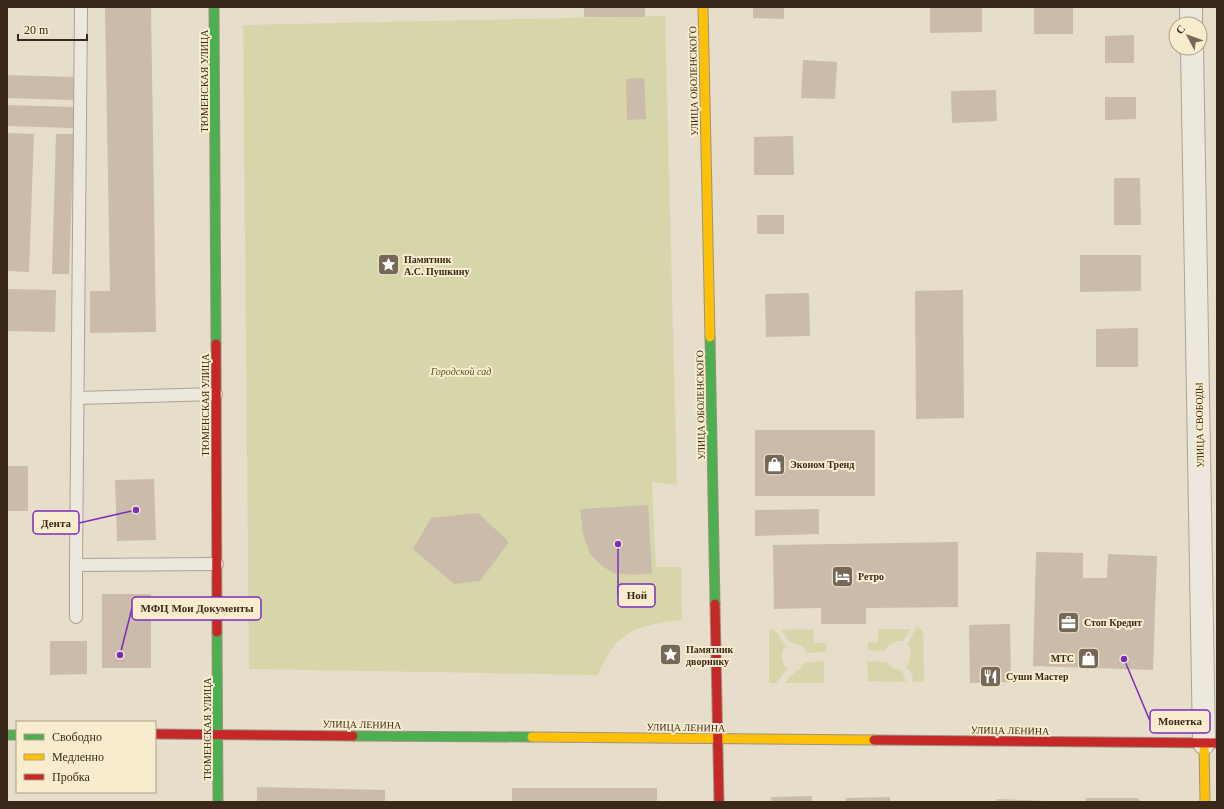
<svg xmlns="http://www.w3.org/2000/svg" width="1224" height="809" font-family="'Times New Roman',serif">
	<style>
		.green { fill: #d7d6ab }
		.building { fill: #cabbab }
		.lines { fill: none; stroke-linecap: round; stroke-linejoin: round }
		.lane-casing { stroke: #aba294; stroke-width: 14 }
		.street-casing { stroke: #aba294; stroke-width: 24 }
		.fast-casing { stroke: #9a9284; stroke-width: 11 }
		.slow-casing { stroke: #9a9284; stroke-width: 11 }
		.jam-casing { stroke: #9a9284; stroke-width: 11 }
		.lane { stroke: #ede8dd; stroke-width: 12 }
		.street { stroke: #ede8dd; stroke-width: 22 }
		.fast { stroke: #4caf50; stroke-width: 9 }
		.slow { stroke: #ffc107; stroke-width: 9 }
		.jam { stroke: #c62828; stroke-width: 9 }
		.labels { text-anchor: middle; stroke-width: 4; stroke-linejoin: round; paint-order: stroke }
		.street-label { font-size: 10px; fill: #3a291b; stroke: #f8ecce }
		.poi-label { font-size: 10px; font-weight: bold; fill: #3a291b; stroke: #f8ecce; text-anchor: start }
		.park-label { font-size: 10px; font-style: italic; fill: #4b5820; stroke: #f8ecce }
		.leader { fill: none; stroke: #7b2cbf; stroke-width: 1.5 }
		.callout-dot { fill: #7b2cbf; stroke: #f8ecce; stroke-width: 1.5 }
		.callout { fill: #f8ecce; stroke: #7b2cbf; stroke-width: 1.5 }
		.callout-label { font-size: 11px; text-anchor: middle; font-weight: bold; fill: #3a291b }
	</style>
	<rect width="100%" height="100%" fill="#e6deca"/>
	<g class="green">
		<path d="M 665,16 L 677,485 L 652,482 L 656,567 L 681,567 L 682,620 C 638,625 616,630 598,675 L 249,669 L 243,25 Z"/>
		<path d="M 917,626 L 923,631 L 924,682 L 913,681 L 912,674 L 906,667 C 911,661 911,655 910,647 L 907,645 Z"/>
		<path d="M 769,629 L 775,630 L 786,646 C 779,654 781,661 787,669 L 776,683 L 769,683 Z"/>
		<polygon points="813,629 814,643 826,643 826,652 808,653 802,646 790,642 781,630"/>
		<path d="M 878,629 L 910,629 L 903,641 C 894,641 890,643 884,651 L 868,650 L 868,643 L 878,642 Z"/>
		<path d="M 824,661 L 824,683 L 785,683 C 792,672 798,672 805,663 Z"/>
		<polygon points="867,661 886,662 893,668 902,671 906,682 868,681"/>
	</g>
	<g class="building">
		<polygon points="105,7 151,7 156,332 90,333 90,291 110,291"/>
		<rect x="584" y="7" width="61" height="10"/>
		<polygon points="753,7 784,7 784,19 753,18"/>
		<polygon points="930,7 982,7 982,32 930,33"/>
		<rect x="1034" y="7" width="39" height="27"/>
		<polygon points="1134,35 1134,63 1105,63 1105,36"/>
		<polygon points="803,60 837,62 835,99 801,98"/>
		<polygon points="7,75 74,77 73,100 7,98"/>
		<polygon points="644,78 646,119 627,120 626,79"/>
		<polygon points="996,90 997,121 952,123 951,91"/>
		<polygon points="1105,97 1136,97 1136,119 1105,120"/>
		<polygon points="7,105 74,107 73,128 7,126"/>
		<polygon points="7,133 34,134 29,272 7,271"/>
		<polygon points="56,134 74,134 69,274 52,274"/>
		<polygon points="793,136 794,175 754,175 754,137"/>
		<polygon points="1114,178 1140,178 1141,225 1114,225"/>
		<rect x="757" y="215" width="27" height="19"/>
		<polygon points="1080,255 1141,255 1141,291 1080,292"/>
		<polygon points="7,289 56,290 55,332 7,331"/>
		<polygon points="963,290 964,418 916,419 915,291"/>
		<polygon points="809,293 810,336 766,337 765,294"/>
		<polygon points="1138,328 1138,367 1096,367 1096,329"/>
		<rect x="755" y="430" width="120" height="66"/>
		<rect x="7" y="466" width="21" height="45"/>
		<polygon points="154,479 156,540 117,541 115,480"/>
		<polygon points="648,505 652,573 633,575 614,573 602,566 590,554 583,534 580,509"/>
		<polygon points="819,509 819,534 755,536 755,510"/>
		<polygon points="478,513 509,542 480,581 454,584 413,549 431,518"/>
		<polygon points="958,542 958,607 866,608 866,624 821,624 821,608 774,609 773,545"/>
		<polygon points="1036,552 1083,553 1083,578 1107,578 1108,554 1157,556 1153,670 1033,666"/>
		<rect x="102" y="594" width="49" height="74"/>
		<polygon points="1010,624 1011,682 970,683 969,625"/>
		<polygon points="50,641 87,641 87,674 50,675"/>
		<polygon points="257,787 385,790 385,802 257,802"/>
		<rect x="512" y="788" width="145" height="14"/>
		<polygon points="812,796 812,802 771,802 771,797"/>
		<polygon points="890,797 890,802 846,802 846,798"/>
		<polygon points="1086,798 1137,798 1142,802 1086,802"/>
		<polygon points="997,799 1047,801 1047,802 997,802"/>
	</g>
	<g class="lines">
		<defs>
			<g id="lane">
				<polyline points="78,398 216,394"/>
				<polyline points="76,565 81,7"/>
				<polyline points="76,617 76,565 217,564"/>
			</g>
			<g id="street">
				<polyline points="1191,7 1191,24"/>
				<polyline points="1192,48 1204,743"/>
			</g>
			<g id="fast">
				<polyline points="214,7 216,344"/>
				<polyline points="710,337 715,604"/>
				<polyline points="217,632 218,802"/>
				<polyline points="7,735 17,735"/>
				<polyline points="353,736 532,737"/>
			</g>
			<g id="slow">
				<polyline points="703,7 710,337"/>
				<polyline points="532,737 874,740"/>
				<polyline points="1204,743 1205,802"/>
			</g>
			<g id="jam">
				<polyline points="216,344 217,632"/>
				<polyline points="715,604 719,802"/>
				<polyline points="155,734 353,736"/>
				<polyline points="874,740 1217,743"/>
			</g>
		</defs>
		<use href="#lane" class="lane-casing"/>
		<use href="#street" class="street-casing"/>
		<use href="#fast" class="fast-casing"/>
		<use href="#slow" class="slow-casing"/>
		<use href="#jam" class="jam-casing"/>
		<use href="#lane" class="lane"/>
		<use href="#street" class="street"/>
		<use href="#fast" class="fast"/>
		<use href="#slow" class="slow"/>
		<use href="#jam" class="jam"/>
	</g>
	<defs>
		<symbol id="sight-square" viewBox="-11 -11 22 22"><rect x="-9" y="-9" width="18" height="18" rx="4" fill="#766858" stroke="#f8ecce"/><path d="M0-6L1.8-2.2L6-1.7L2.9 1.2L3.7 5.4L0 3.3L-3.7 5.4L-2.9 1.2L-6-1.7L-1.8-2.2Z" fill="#fff"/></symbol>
		<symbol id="shop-square" viewBox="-11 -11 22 22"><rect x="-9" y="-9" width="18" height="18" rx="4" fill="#766858" stroke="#f8ecce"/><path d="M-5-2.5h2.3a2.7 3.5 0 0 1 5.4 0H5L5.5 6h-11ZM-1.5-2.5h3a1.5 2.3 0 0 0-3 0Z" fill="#fff"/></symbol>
		<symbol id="hotel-square" viewBox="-11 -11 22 22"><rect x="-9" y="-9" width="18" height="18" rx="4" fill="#766858" stroke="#f8ecce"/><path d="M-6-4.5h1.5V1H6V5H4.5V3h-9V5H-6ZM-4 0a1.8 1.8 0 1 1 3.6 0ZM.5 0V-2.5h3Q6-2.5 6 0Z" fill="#fff"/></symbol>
		<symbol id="office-square" viewBox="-11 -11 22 22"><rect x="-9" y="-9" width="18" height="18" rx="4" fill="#766858" stroke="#f8ecce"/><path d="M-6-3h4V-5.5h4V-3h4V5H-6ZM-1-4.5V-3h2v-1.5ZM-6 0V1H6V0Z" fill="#fff"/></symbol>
		<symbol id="restaurant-square" viewBox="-11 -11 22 22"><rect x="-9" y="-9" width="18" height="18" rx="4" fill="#766858" stroke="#f8ecce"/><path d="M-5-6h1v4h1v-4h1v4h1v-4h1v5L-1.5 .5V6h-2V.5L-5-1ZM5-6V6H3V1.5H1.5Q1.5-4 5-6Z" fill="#fff"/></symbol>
	</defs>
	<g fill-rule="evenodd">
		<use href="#sight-square" x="376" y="252" width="25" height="25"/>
		<use href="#shop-square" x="762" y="452" width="25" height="25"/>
		<use href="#hotel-square" x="830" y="564" width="25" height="25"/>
		<use href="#office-square" x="1056" y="610" width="25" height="25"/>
		<use href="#sight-square" x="658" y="642" width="25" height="25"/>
		<use href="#shop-square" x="1076" y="646" width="25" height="25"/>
		<use href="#restaurant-square" x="978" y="664" width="25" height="25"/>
	</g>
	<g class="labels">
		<g class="street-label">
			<text transform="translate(204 81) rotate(-90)" y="4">ТЮМЕНСКАЯ УЛИЦА</text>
			<text transform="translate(693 81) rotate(-91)" y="4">УЛИЦА ОБОЛЕНСКОГО</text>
			<text transform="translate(205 405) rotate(-90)" y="4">ТЮМЕНСКАЯ УЛИЦА</text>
			<text transform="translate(700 405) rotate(-91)" y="4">УЛИЦА ОБОЛЕНСКОГО</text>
			<text transform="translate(1199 425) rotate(-91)" y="4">УЛИЦА СВОБОДЫ</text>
			<text transform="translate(362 724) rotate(1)" y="4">УЛИЦА ЛЕНИНА</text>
			<text transform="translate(686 727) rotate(1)" y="4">УЛИЦА ЛЕНИНА</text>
			<text transform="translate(207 729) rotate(-90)" y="4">ТЮМЕНСКАЯ УЛИЦА</text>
			<text transform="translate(1010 730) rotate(1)" y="4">УЛИЦА ЛЕНИНА</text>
		</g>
		<g class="poi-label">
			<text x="404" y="263">Памятник<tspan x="404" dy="12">А.С. Пушкину</tspan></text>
			<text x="790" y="468">Эконом Тренд</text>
			<text x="858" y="580">Ретро</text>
			<text x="1084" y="626">Стоп Кредит</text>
			<text x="686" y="653">Памятник<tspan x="686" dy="12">дворнику</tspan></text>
			<text x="1074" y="662" text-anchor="end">МТС</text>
			<text x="1006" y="680">Суши Мастер</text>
		</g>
		<g class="park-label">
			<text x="461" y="375">Городской сад</text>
		</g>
	</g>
	<path class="leader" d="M136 510L79 523M618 544L618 596M120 655L132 608M1124 659L1150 721"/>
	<g class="callout-dot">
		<circle cx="136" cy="510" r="4"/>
		<circle cx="618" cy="544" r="4"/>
		<circle cx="120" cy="655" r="4"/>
		<circle cx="1124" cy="659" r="4"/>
	</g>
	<g class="callout">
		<rect x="33" y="511" width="46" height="23" rx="4"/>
		<rect x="618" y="584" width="37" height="23" rx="4"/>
		<rect x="132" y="597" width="129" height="23" rx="4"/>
		<rect x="1150" y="710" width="60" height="23" rx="4"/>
	</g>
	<g class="callout-label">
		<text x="56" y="527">Дента</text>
		<text x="637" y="599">Ной</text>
		<text x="197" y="612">МФЦ Мои Документы</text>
		<text x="1180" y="725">Монетка</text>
	</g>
	<rect width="1224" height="809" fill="none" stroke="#3a291b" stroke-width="16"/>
	<rect x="16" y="721" width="140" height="72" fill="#f8ecce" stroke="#ac9e86"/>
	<rect x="24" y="734" width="20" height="6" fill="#4caf50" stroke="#ac9e86"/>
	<text x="52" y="741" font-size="12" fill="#3a291b">Свободно</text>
	<rect x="24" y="754" width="20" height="6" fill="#ffc107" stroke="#ac9e86"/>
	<text x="52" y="761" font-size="12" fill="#3a291b">Медленно</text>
	<rect x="24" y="774" width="20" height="6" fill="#c62828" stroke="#ac9e86"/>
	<text x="52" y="781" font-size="12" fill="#3a291b">Пробка</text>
	<g transform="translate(1188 36) rotate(311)"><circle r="19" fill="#f8ecce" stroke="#ac9e86"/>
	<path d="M0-3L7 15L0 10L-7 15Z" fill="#766858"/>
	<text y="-6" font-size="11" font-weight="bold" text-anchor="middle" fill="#3a291b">С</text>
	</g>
	<path d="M18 34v6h69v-6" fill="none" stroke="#3a291b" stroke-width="2"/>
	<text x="24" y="34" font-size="12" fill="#3a291b" stroke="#f8ecce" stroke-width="3" paint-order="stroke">20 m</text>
</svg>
